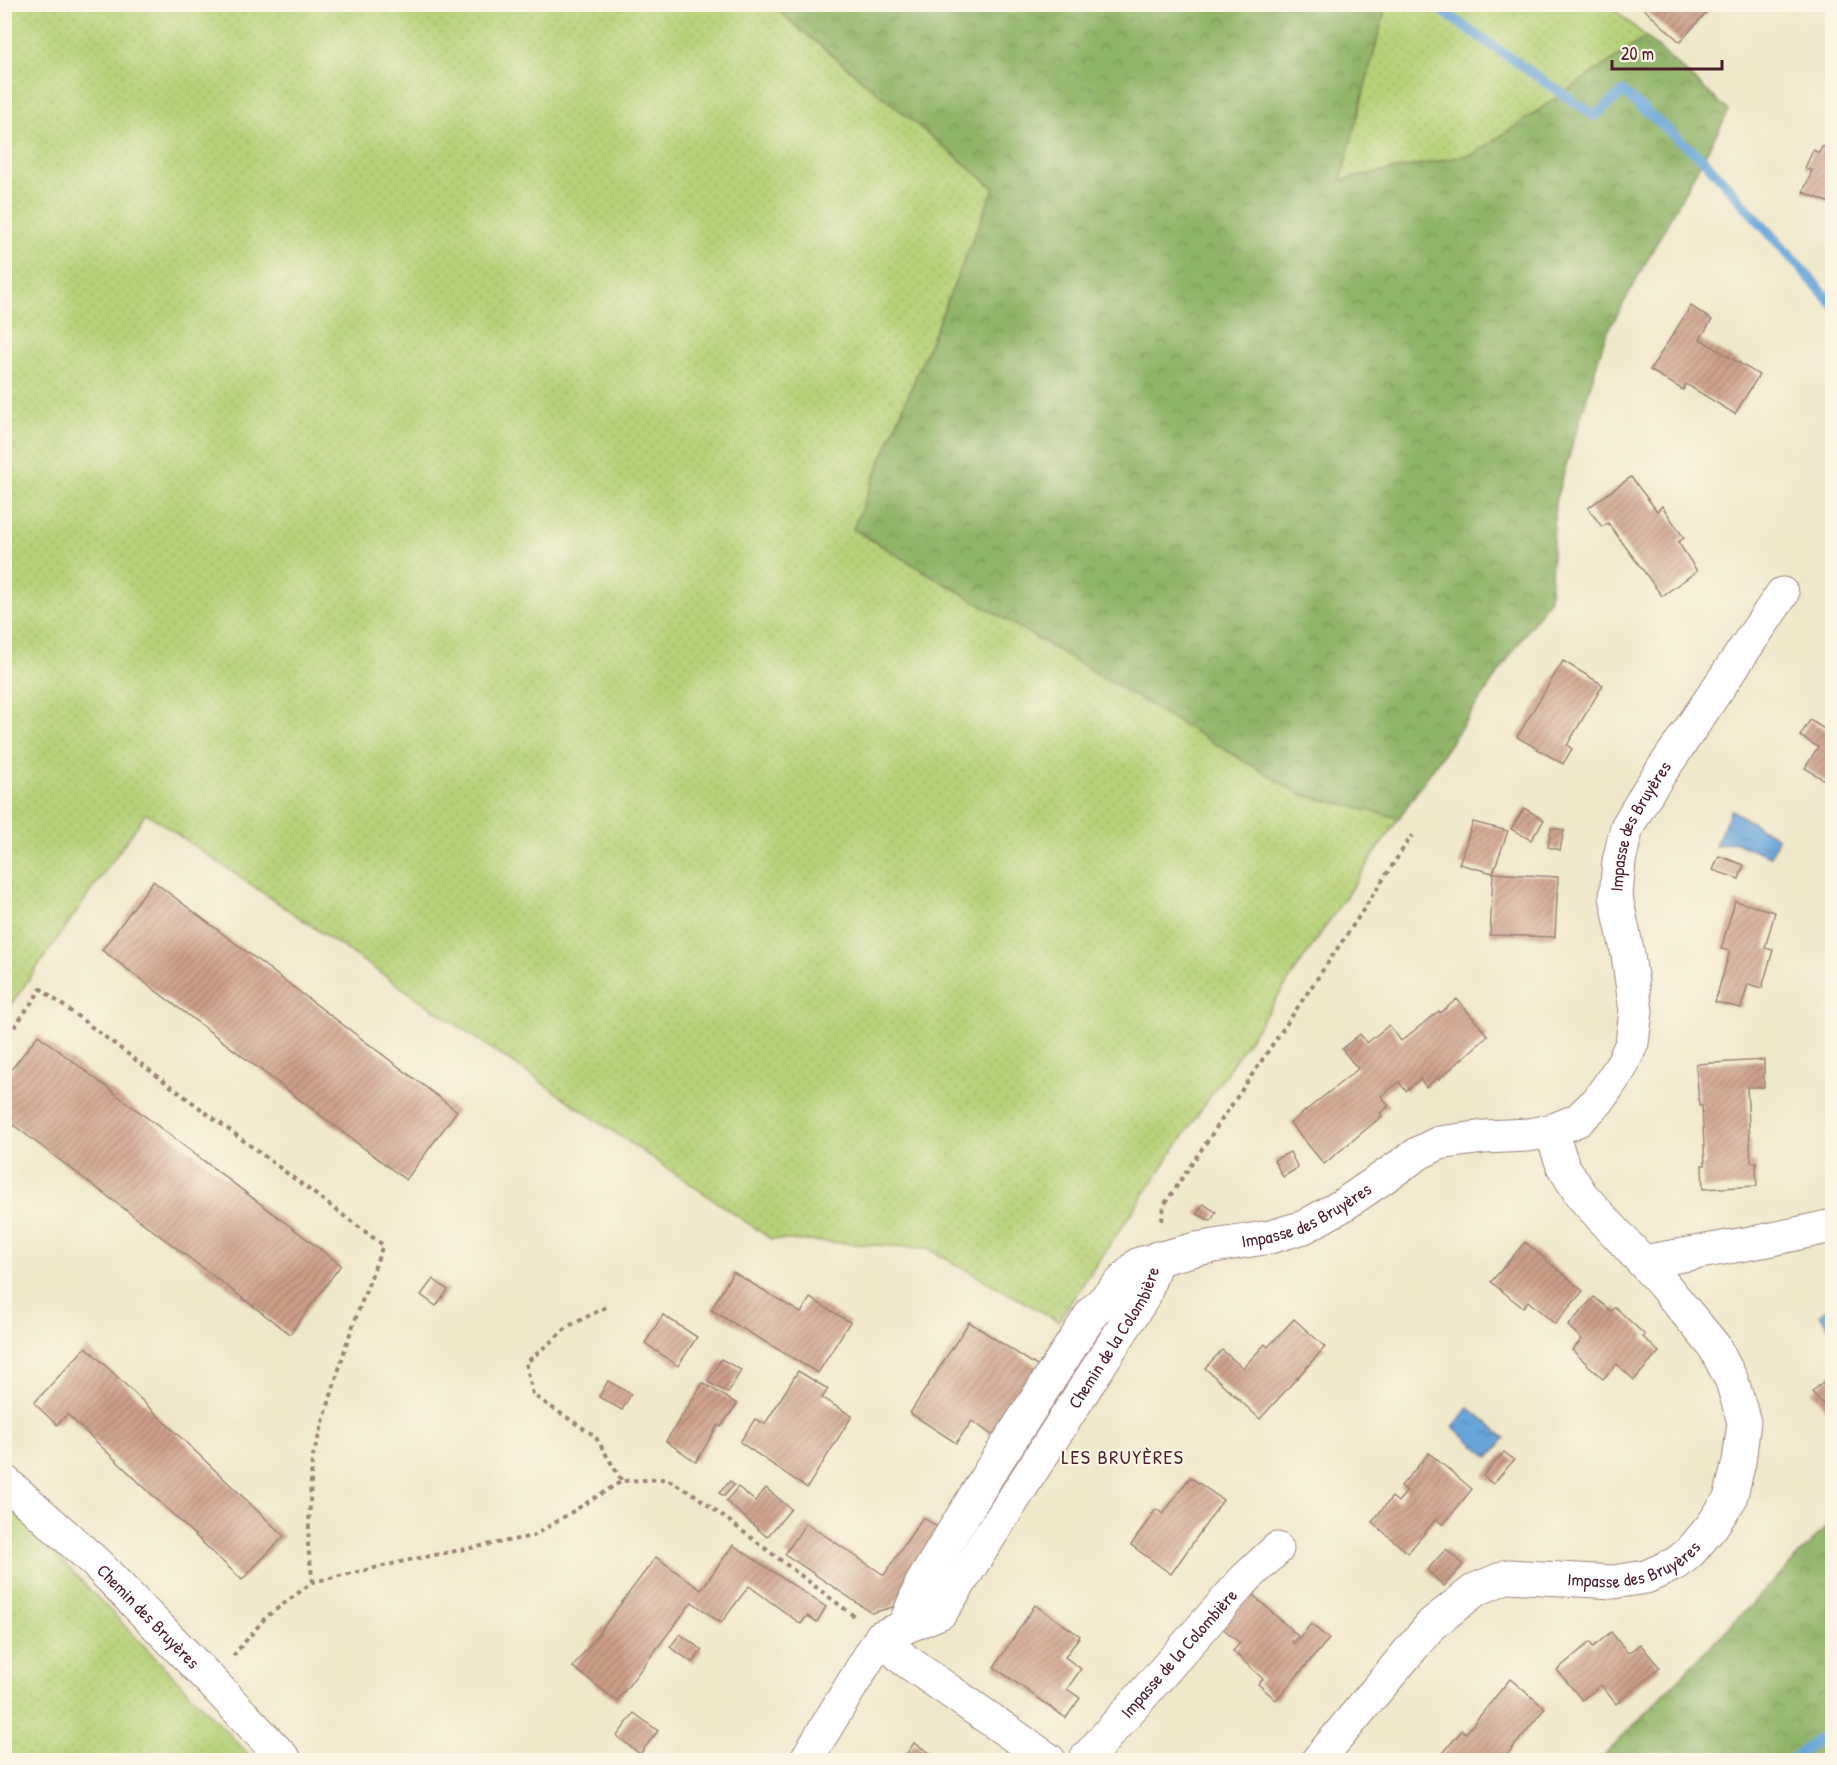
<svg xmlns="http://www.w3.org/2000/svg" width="1837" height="1765" font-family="'Patrick Hand',sans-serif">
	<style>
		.grass { fill: url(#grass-dots); stroke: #807852; stroke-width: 1.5 }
		.forest { fill: url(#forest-crowns); stroke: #6d6a4a; stroke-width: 1.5 }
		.water { fill: url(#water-ripples); stroke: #596282; stroke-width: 1.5 }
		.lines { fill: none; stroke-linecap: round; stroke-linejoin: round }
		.stream { stroke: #68a6da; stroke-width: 10 }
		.building { fill: url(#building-hatch) }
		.minor-casing { stroke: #9d847b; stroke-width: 35 }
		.path { stroke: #9d847b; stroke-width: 4; stroke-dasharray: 4.5 4.5; stroke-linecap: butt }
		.minor { stroke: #fff; stroke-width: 33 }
		.labels { text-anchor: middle; stroke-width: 4.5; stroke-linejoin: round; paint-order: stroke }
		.street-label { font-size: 18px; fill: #4a1f2b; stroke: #fcf5e5 }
		.neighbourhood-label { font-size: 20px; letter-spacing: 1.5px; fill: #4a1f2b; stroke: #fcf5e5 }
	</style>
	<defs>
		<pattern id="grass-dots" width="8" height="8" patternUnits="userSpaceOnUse" patternTransform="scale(1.5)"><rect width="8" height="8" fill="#b6d278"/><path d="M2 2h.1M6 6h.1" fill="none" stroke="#9eb468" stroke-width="1.8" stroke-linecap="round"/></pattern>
		<pattern id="forest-crowns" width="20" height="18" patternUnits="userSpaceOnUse" patternTransform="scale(1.5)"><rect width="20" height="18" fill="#90b468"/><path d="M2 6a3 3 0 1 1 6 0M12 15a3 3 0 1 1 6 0" fill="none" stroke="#789256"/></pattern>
		<pattern id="water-ripples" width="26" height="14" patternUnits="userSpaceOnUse" patternTransform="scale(1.5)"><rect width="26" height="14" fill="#68a6da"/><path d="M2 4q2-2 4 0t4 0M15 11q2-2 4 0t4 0" fill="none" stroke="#5887b1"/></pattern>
		<pattern id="building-hatch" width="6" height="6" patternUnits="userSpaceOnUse" patternTransform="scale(1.5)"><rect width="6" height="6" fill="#cc9f88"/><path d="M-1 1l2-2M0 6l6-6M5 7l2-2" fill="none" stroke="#a8816f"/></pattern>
	</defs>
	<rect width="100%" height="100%" fill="#fcf5e5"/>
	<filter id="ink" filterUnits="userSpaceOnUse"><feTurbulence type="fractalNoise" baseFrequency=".0167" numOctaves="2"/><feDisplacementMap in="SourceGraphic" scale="12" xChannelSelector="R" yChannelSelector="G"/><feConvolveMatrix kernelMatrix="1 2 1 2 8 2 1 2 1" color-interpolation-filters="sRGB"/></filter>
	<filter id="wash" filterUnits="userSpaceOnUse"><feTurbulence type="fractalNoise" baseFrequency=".008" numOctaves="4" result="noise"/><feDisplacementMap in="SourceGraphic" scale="24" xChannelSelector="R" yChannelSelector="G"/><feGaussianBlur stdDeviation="1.35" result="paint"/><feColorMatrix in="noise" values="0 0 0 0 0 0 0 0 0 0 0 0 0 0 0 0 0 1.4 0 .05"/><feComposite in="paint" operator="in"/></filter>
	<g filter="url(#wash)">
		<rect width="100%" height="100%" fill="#f0e8cb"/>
		<g class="grass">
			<polygon points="5,5 771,5 994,188 853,529 1300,794 1399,818 1058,1321 927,1248 771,1239 146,813 5,1013"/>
			<polygon points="1379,5 1609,5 1646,37 1474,154 1340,180 1384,13"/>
			<polygon points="10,1507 254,1760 5,1760 4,1522"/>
		</g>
		<g class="forest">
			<polygon points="771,5 1379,5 1384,13 1341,180 1474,154 1646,37 1729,111 1605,337 1555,502 1550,598 1399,818 1300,794 853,529 994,188"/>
			<polygon points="1832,1521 1832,1760 1600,1760"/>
		</g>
		<g class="water">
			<polygon points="1731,810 1778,838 1771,856 1733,842 1715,846"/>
			<polygon points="1832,1304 1832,1330 1820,1315"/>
			<polygon points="1469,1408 1505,1438 1489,1457 1453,1427"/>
		</g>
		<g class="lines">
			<g class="stream">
				<polyline points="1432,4 1595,116 1623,92 1704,160 1832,303"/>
				<polyline points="1791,1760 1832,1729"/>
			</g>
		</g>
		<g id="blocks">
			<g class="building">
				<polygon points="1647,4 1714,4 1680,42 1643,8"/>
				<polygon points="1820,4 1832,4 1832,15 1827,10"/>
				<polygon points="1822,146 1832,151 1832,204 1803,192 1812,171 1805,168 1813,150 1819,153"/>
				<polygon points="1691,306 1712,320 1700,339 1759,375 1735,414 1686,384 1683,390 1650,370"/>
				<polygon points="1631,477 1657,511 1662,506 1684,538 1678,542 1697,571 1662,596 1608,523 1602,527 1588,508"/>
				<polygon points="1563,661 1603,685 1567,745 1572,749 1563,764 1517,737"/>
				<polygon points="1810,720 1832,734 1832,785 1805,768 1818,747 1800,736"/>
				<polygon points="1524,808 1544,820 1531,840 1511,829"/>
				<polygon points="1473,822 1508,831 1493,873 1459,864"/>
				<polygon points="1551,828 1564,830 1560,850 1548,847"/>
				<polygon points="1719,856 1744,865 1739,879 1713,870"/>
				<polygon points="1493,873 1558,877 1555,937 1490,935"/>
				<polygon points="153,881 457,1111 406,1180 102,950"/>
				<polygon points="1735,901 1775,912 1765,948 1773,950 1762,988 1748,984 1741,1008 1715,1002 1730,951 1721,949"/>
				<polygon points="1457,999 1488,1036 1439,1079 1437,1078 1426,1087 1420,1079 1406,1091 1399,1082 1381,1096 1389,1106 1380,1113 1382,1116 1324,1164 1290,1123 1358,1069 1342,1049 1360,1034 1367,1043 1389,1025 1401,1041 1439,1011 1440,1013"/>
				<polygon points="38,1035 341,1265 290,1334 4,1118 4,1079"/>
				<polygon points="1764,1060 1764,1087 1747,1087 1751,1162 1756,1162 1757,1186 1703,1189 1702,1165 1705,1165 1702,1106 1699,1106 1696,1064"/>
				<polygon points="1290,1152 1298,1168 1283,1177 1274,1160"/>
				<polygon points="1203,1204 1216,1212 1211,1221 1197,1214"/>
				<polygon points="1525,1242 1583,1291 1555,1324 1528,1301 1523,1308 1491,1282"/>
				<polygon points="733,1272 801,1313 810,1298 850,1322 818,1373 711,1310"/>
				<polygon points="433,1279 448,1290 436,1306 421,1295"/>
				<polygon points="1594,1297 1611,1311 1615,1307 1645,1335 1643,1337 1659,1352 1634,1380 1617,1364 1603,1379 1572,1350 1582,1339 1568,1326"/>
				<polygon points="663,1315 697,1337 678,1366 645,1343"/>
				<polygon points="1294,1319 1325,1347 1260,1419 1205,1368 1222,1350 1243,1368 1265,1344 1268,1347"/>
				<polygon points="969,1322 1040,1368 995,1437 972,1421 956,1443 910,1413"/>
				<polygon points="86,1347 284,1536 242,1580 67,1414 57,1425 34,1403"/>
				<polygon points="721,1359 741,1370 728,1393 708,1382"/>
				<polygon points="798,1371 828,1389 822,1398 852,1416 807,1488 740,1442 755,1419 765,1424"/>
				<polygon points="1832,1374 1832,1415 1812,1392"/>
				<polygon points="608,1381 631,1394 622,1410 599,1397"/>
				<polygon points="703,1383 737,1404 721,1427 718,1425 696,1462 666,1441"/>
				<polygon points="1504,1452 1514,1460 1493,1484 1483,1476"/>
				<polygon points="1429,1453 1472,1489 1443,1525 1436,1519 1408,1553 1372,1522 1392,1497 1398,1502 1407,1491 1401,1486"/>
				<polygon points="1190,1477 1223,1500 1171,1574 1131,1545 1156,1509 1163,1514"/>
				<polygon points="730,1481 734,1485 724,1496 719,1493"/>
				<polygon points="738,1487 755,1501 766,1488 791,1509 767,1537 726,1501"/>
				<polygon points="923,1517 944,1532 893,1607 872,1613 785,1554 806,1523 884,1575"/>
				<polygon points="733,1545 826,1607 817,1622 807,1616 801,1624 749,1586 721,1623 692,1602 617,1701 573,1667 656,1557 701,1590"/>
				<polygon points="1446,1549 1463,1565 1444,1586 1427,1570"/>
				<polygon points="1250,1592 1298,1636 1292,1642 1294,1644 1311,1624 1329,1639 1276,1700 1258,1684 1263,1679 1233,1651 1240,1643 1221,1627"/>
				<polygon points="1035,1605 1080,1636 1065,1657 1081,1669 1067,1689 1080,1698 1066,1718 994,1667"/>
				<polygon points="1611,1632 1628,1653 1640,1644 1660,1668 1616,1704 1601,1685 1582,1700 1557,1670 1590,1642 1593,1647"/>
				<polygon points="680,1634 702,1650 693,1663 670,1647"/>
				<polygon points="1510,1679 1545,1708 1503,1760 1443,1760 1439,1758 1462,1730 1466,1733"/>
				<polygon points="634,1713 658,1731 640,1754 617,1736"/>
				<polygon points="914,1743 941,1760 902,1760"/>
			</g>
		</g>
	</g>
	<g filter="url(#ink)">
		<use href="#blocks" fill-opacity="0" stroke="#9d847b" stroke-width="1.5"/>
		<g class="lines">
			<defs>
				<g id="minor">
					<polyline points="1643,1262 1768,1240 1832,1226"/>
					<path id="s1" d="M 4,1481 L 95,1562 L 212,1682 L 285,1760"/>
					<path id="s2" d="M 904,1627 L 922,1583 L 989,1473 L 1092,1313 L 1139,1264 L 1196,1249 L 1270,1237 L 1304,1227 L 1343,1205 L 1419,1153 L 1439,1143 L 1484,1137 L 1528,1135 L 1551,1131 L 1578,1120 L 1598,1101 L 1621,1067 L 1632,1043 L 1636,1011 L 1628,955 L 1616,897 L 1619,861 L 1627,827 L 1648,791 L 1782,594"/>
					<polyline points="881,1637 905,1660 1049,1760"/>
					<path id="s3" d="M 806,1760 L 881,1637 L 941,1612 L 1144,1296 L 1157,1258"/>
					<path id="s4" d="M 1085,1760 L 1245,1579 L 1277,1549"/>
					<path id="s5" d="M 1318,1760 L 1432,1624 L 1475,1590 L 1508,1576 L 1613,1582 L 1646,1577 L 1677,1563 L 1691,1551 L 1712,1526 L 1730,1499 L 1739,1462 L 1744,1422 L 1732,1381 L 1714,1346 L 1662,1283 L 1582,1196 L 1563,1166 L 1551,1131"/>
				</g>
			</defs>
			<use href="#minor" class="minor-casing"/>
			<g class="path">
				<polyline points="4,1042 41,989 383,1245 348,1339 312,1459 308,1547 313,1582"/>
				<polyline points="1162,1221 1164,1205 1354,924 1412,835"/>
				<polyline points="606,1307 569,1326 526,1363 533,1395 595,1436 622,1481"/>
				<polyline points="233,1656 266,1617 313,1582 414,1559 533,1536 622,1481 667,1479 695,1495 854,1616"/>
			</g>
			<use href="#minor" class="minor"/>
		</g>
	</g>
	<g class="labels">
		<g class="street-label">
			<text dy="6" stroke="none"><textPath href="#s2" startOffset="1224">Impasse des Bruyères</textPath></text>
			<text dy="6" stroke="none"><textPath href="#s2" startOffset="610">Impasse des Bruyères</textPath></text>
			<text dy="6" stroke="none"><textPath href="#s3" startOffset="534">Chemin de la Colombière</textPath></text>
			<text dy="6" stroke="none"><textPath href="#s5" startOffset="398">Impasse des Bruyères</textPath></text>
			<text dy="6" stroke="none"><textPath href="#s1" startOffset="198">Chemin des Bruyères</textPath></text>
			<text dy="6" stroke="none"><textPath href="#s4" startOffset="142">Impasse de la Colombière</textPath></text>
		</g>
		<g class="neighbourhood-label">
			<text x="1123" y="1464">LES BRUYÈRES</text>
		</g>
	</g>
	<rect width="1837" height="1765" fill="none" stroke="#fcf5e5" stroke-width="24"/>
	<path d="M1612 60v9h110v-9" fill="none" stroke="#4a1f2b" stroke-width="3"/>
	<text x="1621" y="60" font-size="18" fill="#4a1f2b" stroke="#fcf5e5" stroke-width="4.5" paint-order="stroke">20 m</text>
</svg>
